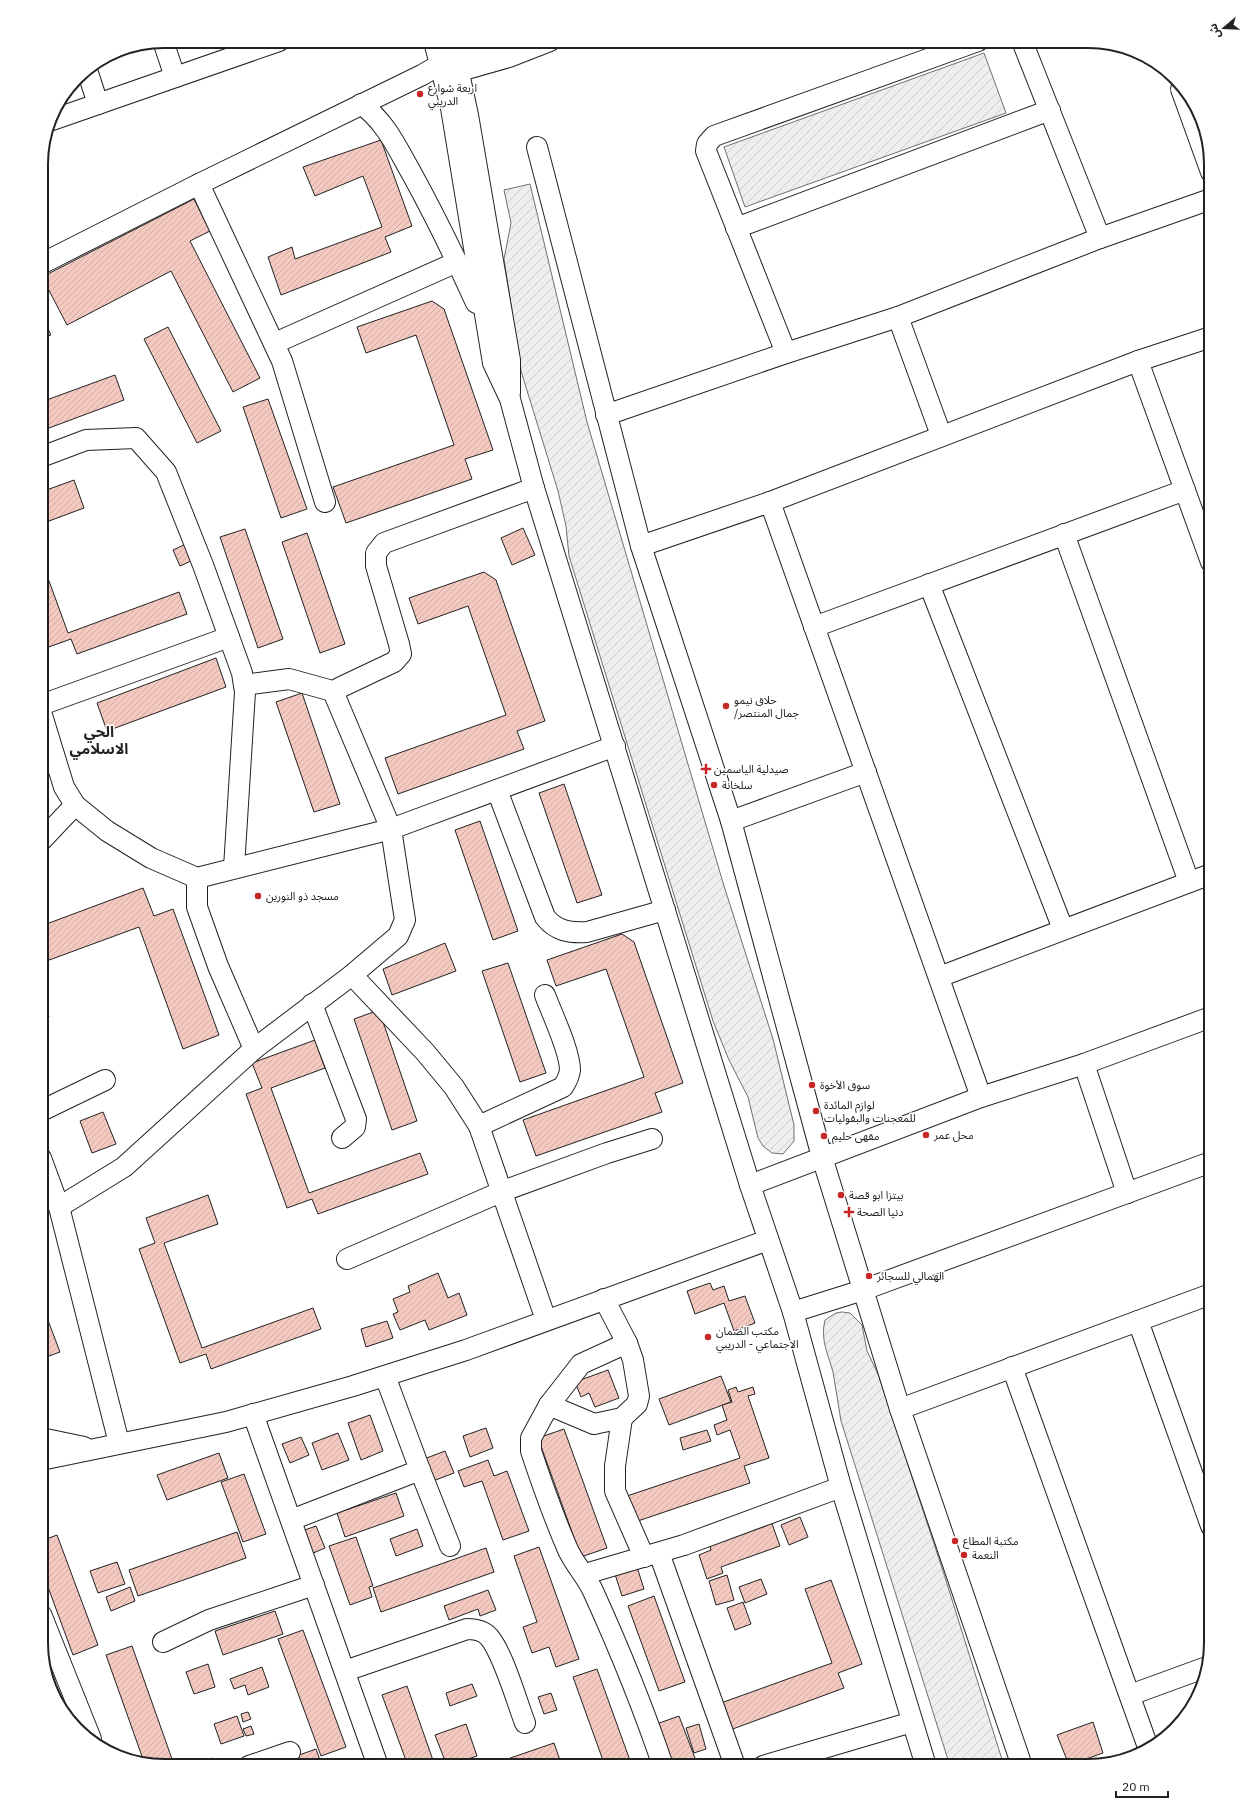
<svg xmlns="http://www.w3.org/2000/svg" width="1252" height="1807" font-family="'IBM Plex Sans','Noto Sans Arabic',sans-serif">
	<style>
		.garden { fill: url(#garden-furrows); stroke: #6f6f6f }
		.building { fill: url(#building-hatch); stroke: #222 }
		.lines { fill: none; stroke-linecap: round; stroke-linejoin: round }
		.minor-casing { stroke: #222; stroke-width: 22 }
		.minor { stroke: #fff; stroke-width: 20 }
		.poi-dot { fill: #c62828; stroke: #fff; stroke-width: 1.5 }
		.labels { text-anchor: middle; stroke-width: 3; stroke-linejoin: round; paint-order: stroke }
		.poi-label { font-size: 11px; fill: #222; stroke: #fff; text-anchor: start }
		.district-label { font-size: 15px; font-weight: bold; fill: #222; stroke: #fff }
		.rim { fill: none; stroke: #222; stroke-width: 2 }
	</style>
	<defs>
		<pattern id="garden-furrows" width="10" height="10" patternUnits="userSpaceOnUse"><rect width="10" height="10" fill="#eee"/><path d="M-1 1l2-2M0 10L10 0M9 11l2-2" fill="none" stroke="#ccc"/></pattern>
		<pattern id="building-hatch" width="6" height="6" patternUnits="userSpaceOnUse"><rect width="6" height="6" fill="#f3c9c0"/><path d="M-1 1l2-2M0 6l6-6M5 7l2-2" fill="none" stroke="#d0aca5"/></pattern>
	</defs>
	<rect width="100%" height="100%" fill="#fff"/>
	<g class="garden">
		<polygon points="984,53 1006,113 745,207 724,147"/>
		<polygon points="530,184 587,422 724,886 773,1039 794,1125 794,1141 783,1154 772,1153 763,1146 758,1138 748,1097 729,1060 713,1021 569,556 566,526 558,491 521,371 504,259 511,223 504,190"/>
		<path d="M 842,1312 L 850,1313 L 862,1325 L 867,1351 L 878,1374 L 943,1571 L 1004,1766 L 950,1766 L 841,1421 C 838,1405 836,1388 833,1372 C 828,1354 820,1339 825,1320 L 836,1313 Z"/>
	</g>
	<g class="building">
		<polygon points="381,140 412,226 385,237 391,252 281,295 268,257 292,247 295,259 382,227 363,176 315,196 303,167"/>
		<polygon points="194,199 210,231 190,241 260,378 233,392 171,271 67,325 42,277"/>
		<polygon points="432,301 444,309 493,450 465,459 472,479 346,523 333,487 454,445 416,335 366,353 357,327"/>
		<polygon points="41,314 51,335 41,338"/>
		<polygon points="168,327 221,431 197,443 144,339"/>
		<polygon points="115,375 124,400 41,431 41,402"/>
		<polygon points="268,399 307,509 281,518 243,407"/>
		<polygon points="74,480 84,508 41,524 41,492"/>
		<polygon points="523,528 535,555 512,565 501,538"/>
		<polygon points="245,529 283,639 258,648 220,537"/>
		<polygon points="307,533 345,644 320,653 282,542"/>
		<polygon points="186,544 193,560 180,566 173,550"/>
		<polygon points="41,559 68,633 179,592 187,614 77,654 71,639 46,648 41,635"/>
		<polygon points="484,572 496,580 545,721 517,731 524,749 398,794 385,758 506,715 468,606 418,624 409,598"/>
		<polygon points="216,658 226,687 107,731 97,703"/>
		<polygon points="302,693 340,804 314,812 276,702"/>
		<polygon points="564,784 602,895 577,903 539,793"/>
		<polygon points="480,821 518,931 493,940 455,830"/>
		<polygon points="143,888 154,916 173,909 219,1035 183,1049 139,927 41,963 41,926"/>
		<polygon points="622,934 634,942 683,1083 655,1093 662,1112 536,1156 523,1120 644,1077 606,969 556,986 547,960"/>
		<polygon points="445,943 456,971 392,995 383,969"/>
		<polygon points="508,963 546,1073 520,1082 482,971"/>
		<polygon points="41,994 49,1017 41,1020"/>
		<polygon points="379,1010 417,1121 392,1130 354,1019"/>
		<polygon points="315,1040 325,1068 271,1088 309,1193 420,1153 428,1174 318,1214 312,1199 287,1208 246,1094 262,1088 252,1063"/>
		<polygon points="103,1112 116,1144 92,1153 80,1121"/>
		<polygon points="208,1195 218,1224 164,1243 202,1348 313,1308 321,1329 211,1369 206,1354 180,1363 139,1249 155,1243 146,1218"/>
		<polygon points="438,1273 448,1298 459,1293 467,1315 429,1330 425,1320 400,1330 393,1314 398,1312 393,1299 410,1292 408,1286"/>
		<polygon points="710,1283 713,1290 724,1286 729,1301 745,1296 755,1323 734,1331 724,1303 695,1314 687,1291"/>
		<polygon points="41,1302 60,1352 41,1359"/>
		<polygon points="387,1321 393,1338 366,1347 361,1329"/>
		<polygon points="608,1370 619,1398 595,1407 589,1393 581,1397 575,1382"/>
		<polygon points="721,1376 731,1402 669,1425 659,1399"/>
		<polygon points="736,1387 738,1392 753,1387 755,1394 748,1396 769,1458 744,1466 750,1483 635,1522 627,1496 740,1458 730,1430 717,1435 714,1425 727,1420 722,1405 732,1402 728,1390"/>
		<polygon points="370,1415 383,1451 361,1460 348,1423"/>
		<polygon points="486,1428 493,1448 470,1457 463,1436"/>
		<polygon points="564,1429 607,1548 581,1557 538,1438"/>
		<polygon points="707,1430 711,1441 683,1450 680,1438"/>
		<polygon points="338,1433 349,1460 322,1470 312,1443"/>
		<polygon points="301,1437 309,1455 290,1463 282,1444"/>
		<polygon points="445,1451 454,1473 433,1481 424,1459"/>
		<polygon points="219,1453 228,1478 167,1500 157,1475"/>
		<polygon points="488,1460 494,1476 507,1471 529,1531 503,1540 482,1481 464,1487 458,1471"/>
		<polygon points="244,1474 266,1534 243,1542 221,1482"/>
		<polygon points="396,1493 404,1516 345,1537 337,1513"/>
		<polygon points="800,1517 808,1537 789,1545 781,1525"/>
		<polygon points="771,1521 780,1546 721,1567 723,1573 707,1579 699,1555 711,1550 709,1543"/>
		<polygon points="316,1526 325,1548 311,1554 302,1531"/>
		<polygon points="417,1529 423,1546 396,1556 390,1539"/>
		<polygon points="237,1532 246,1558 138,1596 129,1570"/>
		<polygon points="57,1535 98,1645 73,1655 41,1568 41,1541"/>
		<polygon points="356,1537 373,1586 369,1587 372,1597 350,1605 329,1546"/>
		<polygon points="539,1547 579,1659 556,1667 549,1647 532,1653 523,1627 537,1622 514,1556"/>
		<polygon points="486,1548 494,1572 381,1612 373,1588"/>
		<polygon points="117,1562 125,1584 98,1593 90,1571"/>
		<polygon points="636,1564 644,1589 622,1596 614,1571"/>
		<polygon points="727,1575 734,1600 716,1605 709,1581"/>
		<polygon points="761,1579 767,1594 745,1603 739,1587"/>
		<polygon points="831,1580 862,1664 838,1673 844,1688 730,1730 721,1703 832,1663 805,1589"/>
		<polygon points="130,1587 135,1601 111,1611 106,1597"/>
		<polygon points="488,1590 496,1610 480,1616 478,1609 449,1620 444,1606"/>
		<polygon points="654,1596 685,1682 659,1691 628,1606"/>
		<polygon points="743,1602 751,1624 735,1630 727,1608"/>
		<polygon points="275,1611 283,1634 223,1655 215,1631"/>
		<polygon points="303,1630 346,1747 321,1756 278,1639"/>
		<polygon points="132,1646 172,1759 155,1765 144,1762 106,1655"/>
		<polygon points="208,1664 215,1687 194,1694 186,1672"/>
		<polygon points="262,1667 269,1687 248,1695 245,1685 234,1689 230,1679"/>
		<polygon points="597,1669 632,1766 605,1766 573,1677"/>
		<polygon points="472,1684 477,1696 450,1706 446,1693"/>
		<polygon points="407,1686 435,1766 408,1766 382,1695"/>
		<polygon points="551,1693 557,1710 544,1714 538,1697"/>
		<polygon points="248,1712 251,1719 243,1722 241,1714"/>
		<polygon points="237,1716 244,1736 221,1744 214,1724"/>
		<polygon points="679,1716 698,1766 666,1766 651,1726"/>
		<polygon points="1093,1722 1103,1753 1069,1765 1057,1735"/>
		<polygon points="466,1724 477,1756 447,1766 435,1735"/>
		<polygon points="699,1724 706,1749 694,1753 686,1728"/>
		<polygon points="251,1726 254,1734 246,1736 243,1729"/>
		<polygon points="554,1743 562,1766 487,1766"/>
		<polygon points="316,1749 322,1766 268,1766"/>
		<polygon points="212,1758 214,1766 202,1766 201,1762"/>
		<polygon points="367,1760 369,1766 352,1766"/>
	</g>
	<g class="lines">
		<defs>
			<g id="minor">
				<polyline points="163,41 175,77"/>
				<polyline points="434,41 451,108 493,363 510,399 534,488 750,1185 793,1312 841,1487 926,1766"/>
				<polyline points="450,41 456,59 468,115 510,360 510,393"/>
				<polyline points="1022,41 1100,238"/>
				<polyline points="87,70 98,104"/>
				<polyline points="446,75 509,57 550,41"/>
				<polyline points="1181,89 1211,172"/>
				<path d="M 361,104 C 386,122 397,148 412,174 C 435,216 456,259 476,303"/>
				<polyline points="49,121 279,41"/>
				<polyline points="537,147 641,546 731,821 822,1157 900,1409 1022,1766"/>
				<polyline points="199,184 282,361 325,502"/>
				<polyline points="736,228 1050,110"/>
				<polyline points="41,264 199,184 422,75 441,64 506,41"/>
				<polyline points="898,317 941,435"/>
				<polyline points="275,343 457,262"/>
				<polyline points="786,353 706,151 707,144 714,136 978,41"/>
				<polyline points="1138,361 1211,562"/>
				<polyline points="606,415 786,353 898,317 1100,238 1211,199"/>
				<polyline points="41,457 86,440 136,438 166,472 203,565 242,673 245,692 234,868"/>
				<polyline points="770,502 981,1097"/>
				<polyline points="1064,534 1189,882"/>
				<polyline points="641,546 770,502 1138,361 1211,337"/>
				<polyline points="929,584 1063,929"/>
				<polyline points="814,627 1185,490"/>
				<polyline points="244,685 289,679 336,692"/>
				<polyline points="41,705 229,637"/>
				<polyline points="41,712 64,787 75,805 107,831 151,858 197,878 391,829 615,746"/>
				<path d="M 497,790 L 545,917 C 556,931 569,933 587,932 L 665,910"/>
				<polyline points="731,821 866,772"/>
				<polyline points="41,841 75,805"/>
				<polyline points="197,878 197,907 218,966 254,1049"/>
				<polyline points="352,975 425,1052 454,1087 479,1126 546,1320"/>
				<polyline points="939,977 1211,874"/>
				<polyline points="312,1004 356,1119 355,1127 342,1138"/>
				<polyline points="1084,1064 1127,1193"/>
				<polyline points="41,1111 105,1080"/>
				<path d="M 479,1126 L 563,1087 C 567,1081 569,1077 570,1070 C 570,1051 552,1014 545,995"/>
				<polyline points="41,1158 59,1207 119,1443"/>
				<polyline points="750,1185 981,1097 1084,1064 1211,1017"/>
				<polyline points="59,1207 124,1167 254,1049 352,975 398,936 405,920 391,829 335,696 339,688 394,662 401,654 399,644 376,566 376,553 384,543 534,488"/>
				<polyline points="347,1259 503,1191 607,1153 652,1139"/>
				<polyline points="793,1312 863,1290 1211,1162"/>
				<polyline points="1138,1321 1211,1526"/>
				<path d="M 627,1343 L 581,1364 L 549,1405 L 531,1438 L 531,1451 C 542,1484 554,1518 568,1550 C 575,1565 586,1576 593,1591 C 619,1648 643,1707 663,1766"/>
				<polyline points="1012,1367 1149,1750"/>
				<polyline points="549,1405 594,1424 622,1418 637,1404 639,1396 633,1360 627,1343 604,1299"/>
				<polyline points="900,1409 1211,1294"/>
				<polyline points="253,1414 378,1766"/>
				<polyline points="622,1418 615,1466 615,1491 644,1557"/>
				<polyline points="41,1438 84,1447"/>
				<polyline points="41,1460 226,1422 353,1386 466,1350 768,1240"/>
				<polyline points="420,1470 450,1546"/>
				<polyline points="291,1520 420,1470 385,1376"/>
				<polyline points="659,1553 735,1766"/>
				<polyline points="585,1574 684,1545 841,1487"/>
				<polyline points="41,1614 91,1739"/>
				<polyline points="163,1642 209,1620 314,1585"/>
				<path d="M 345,1671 L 467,1629 C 475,1629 484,1631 489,1637 C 503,1653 517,1702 525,1723"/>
				<polyline points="1130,1695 1204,1668"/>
				<polyline points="249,1766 290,1752"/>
				<polyline points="763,1766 912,1722"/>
			</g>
		</defs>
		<use href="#minor" class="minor-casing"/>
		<use href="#minor" class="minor"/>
	</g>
	<g class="poi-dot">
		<circle cx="420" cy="94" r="4"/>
		<circle cx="726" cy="706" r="4"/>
		<path d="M704 763h4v4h4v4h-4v4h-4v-4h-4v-4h4z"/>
		<circle cx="714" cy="785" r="4"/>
		<circle cx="258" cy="896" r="4"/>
		<circle cx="812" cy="1085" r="4"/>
		<circle cx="816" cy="1111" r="4"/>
		<circle cx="926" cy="1135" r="4"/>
		<circle cx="824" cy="1136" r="4"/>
		<circle cx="841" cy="1195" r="4"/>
		<path d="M847 1206h4v4h4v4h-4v4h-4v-4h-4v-4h4z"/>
		<circle cx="869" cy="1276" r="4"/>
		<circle cx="708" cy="1337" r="4"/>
		<circle cx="955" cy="1541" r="4"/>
		<circle cx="964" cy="1555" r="4"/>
	</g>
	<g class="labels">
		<g class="poi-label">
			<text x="428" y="92">اربعة شوارع<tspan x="428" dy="13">الدريبي</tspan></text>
			<text x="734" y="704">حلاق نيمو<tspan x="734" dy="13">/جمال المنتصر</tspan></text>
			<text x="714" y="773">صيدلية الياسمين</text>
			<text x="722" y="789">سلخانة</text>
			<text x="266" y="900">مسجد ذو النورين</text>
			<text x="820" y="1089">سوق الأخوة</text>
			<text x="824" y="1109">لوازم المائدة<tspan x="824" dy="13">للمعجنات والبقوليات</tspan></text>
			<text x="934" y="1139">محل عمر</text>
			<text x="832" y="1140">مقهى حليم</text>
			<text x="849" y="1199">بيتزا ابو قصة</text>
			<text x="857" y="1216">دنيا الصحة</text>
			<text x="877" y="1280">الهمالي للسجائر</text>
			<text x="716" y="1335">مكتب الضمان<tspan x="716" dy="13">الاجتماعي - الدريبي</tspan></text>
			<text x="963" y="1545">مكتبة المطاع</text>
			<text x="972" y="1559">النعمة</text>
		</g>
		<g class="district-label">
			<text x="99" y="737">الحي<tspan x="99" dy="17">الاسلامي</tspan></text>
		</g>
	</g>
	<path d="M0 0H1252V1807H0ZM164 48H1088A116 116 0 0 1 1204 164V1643A116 116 0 0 1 1088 1759H164A116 116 0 0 1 48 1643V164A116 116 0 0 1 164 48Z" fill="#fff" fill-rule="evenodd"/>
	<path class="rim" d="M164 48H1088A116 116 0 0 1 1204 164V1643A116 116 0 0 1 1088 1759H164A116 116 0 0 1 48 1643V164A116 116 0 0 1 164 48Z"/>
	<g transform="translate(1224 28) rotate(251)" stroke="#ffffff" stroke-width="3" paint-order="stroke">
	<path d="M0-3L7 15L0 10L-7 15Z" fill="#222222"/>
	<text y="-6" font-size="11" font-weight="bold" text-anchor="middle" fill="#222222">ش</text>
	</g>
	<path d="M1116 1791v6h52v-6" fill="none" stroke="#222222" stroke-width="2"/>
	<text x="1122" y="1791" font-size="12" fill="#222222" stroke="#ffffff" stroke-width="3" paint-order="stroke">20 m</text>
</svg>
